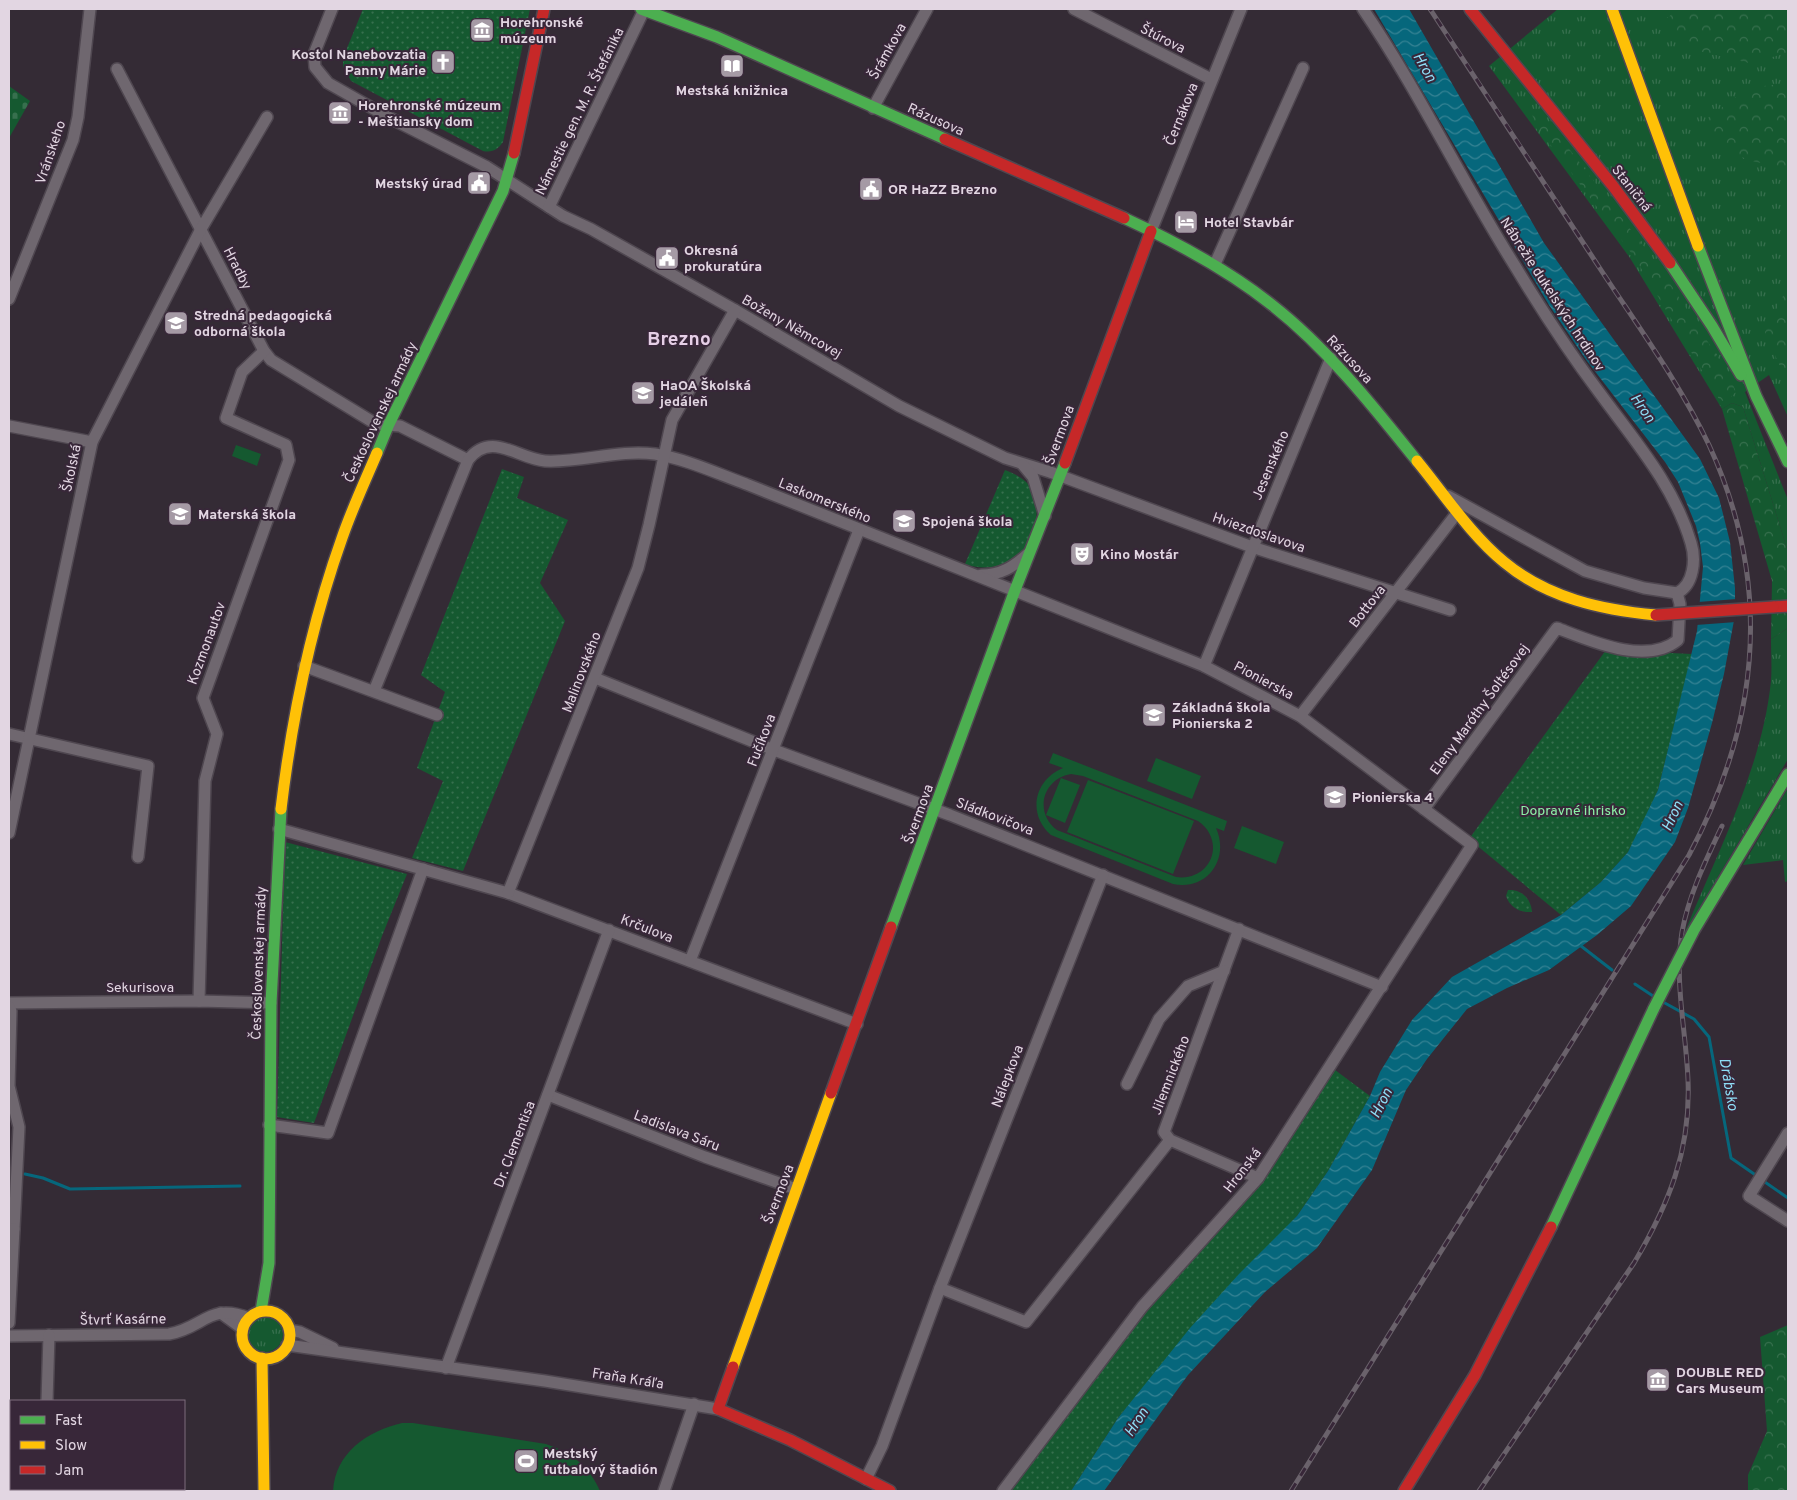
<svg xmlns="http://www.w3.org/2000/svg" width="1797" height="1500" font-family="Overpass,sans-serif">
	<style>
		.grass { fill: url(#grass-tufts) }
		.forest { fill: url(#forest-crowns) }
		.cemetery { fill: url(#cemetery-stones) }
		.park { fill: url(#park-dots) }
		.pitch { fill: #155930; fill-rule: evenodd }
		.water { fill: url(#water-waves) }
		.pier { fill: #342b35 }
		.lines { fill: none; stroke-linecap: round; stroke-linejoin: round }
		.stream { stroke: #06677c; stroke-width: 3 }
		.street-casing { stroke: #4f4750; stroke-width: 14 }
		.fast-casing { stroke: #4f4750; stroke-width: 14 }
		.slow-casing { stroke: #4f4750; stroke-width: 14 }
		.jam-casing { stroke: #4f4750; stroke-width: 14 }
		.street { stroke: #6f676f; stroke-width: 11 }
		.fast { stroke: #4caf50; stroke-width: 11 }
		.slow { stroke: #ffc107; stroke-width: 11 }
		.jam { stroke: #c62828; stroke-width: 11 }
		.rail-casing { stroke: #6a626b; stroke-width: 5 }
		.rail { stroke: #382739; stroke-width: 3; stroke-dasharray: 9; stroke-linecap: butt }
		.fast-bridge-casing { stroke: #4f4750; stroke-width: 14; stroke-linecap: butt }
		.jam-bridge-casing { stroke: #4f4750; stroke-width: 14; stroke-linecap: butt }
		.fast-bridge { stroke: #4caf50; stroke-width: 11 }
		.jam-bridge { stroke: #c62828; stroke-width: 11 }
		.labels { text-anchor: middle; stroke-width: 4; stroke-linejoin: round; paint-order: stroke }
		.poi-label { font-size: 14px; font-weight: bold; fill: #e2d6e2; stroke: #382739; text-anchor: start }
		.street-label { font-size: 14px; fill: #e2d6e2; stroke: #382739 }
		.park-label { font-size: 14px; fill: #8df2a7; stroke: #382739 }
		.water-label { font-size: 15px; font-style: italic; fill: #8edef6; stroke: #382739 }
		.district-label { font-size: 19px; font-weight: bold; fill: #e5cfe6; stroke: #382739 }
	</style>
	<defs>
		<pattern id="grass-tufts" width="24" height="20" patternUnits="userSpaceOnUse" patternTransform="scale(1.25)"><rect width="24" height="20" fill="#155930"/><path d="M3 7l-1-3M5 7V3M7 7l1-3M15 17l-1-3M17 17v-4M19 17l1-3" fill="none" stroke="#37704e"/></pattern>
		<pattern id="forest-crowns" width="20" height="18" patternUnits="userSpaceOnUse" patternTransform="scale(1.25)"><rect width="20" height="18" fill="#155930"/><path d="M2 6a3 3 0 1 1 6 0M12 15a3 3 0 1 1 6 0" fill="none" stroke="#37704e"/></pattern>
		<pattern id="cemetery-stones" width="16" height="16" patternUnits="userSpaceOnUse" patternTransform="scale(1.25)"><rect width="16" height="16" fill="#155930"/><path d="M2 7V4a2 2 0 0 1 4 0v3zM10 15v-3a2 2 0 0 1 4 0v3z" fill="#37704e"/></pattern>
		<pattern id="park-dots" width="8" height="8" patternUnits="userSpaceOnUse" patternTransform="scale(1.25)"><rect width="8" height="8" fill="#155930"/><path d="M2 2h.1M6 6h.1" fill="none" stroke="#37704e" stroke-width="1.8" stroke-linecap="round"/></pattern>
		<pattern id="water-waves" width="16" height="10" patternUnits="userSpaceOnUse" patternTransform="scale(1.25)"><rect width="16" height="10" fill="#06677c"/><path d="M0 5q4-4 8 0t8 0" fill="none" stroke="#368394"/></pattern>
	</defs>
	<rect width="100%" height="100%" fill="#342b35"/>
	<g class="grass">
		<polygon points="1558,9 1788,9 1788,417 1769,375 1745,392 1788,500 1788,552 1743,407 1732,403 1722,409 1630,258 1489,66"/>
		<path d="M 1788,628 L 1788,759 L 1684,934 C 1717,853 1762,769 1771,681 C 1772,667 1771,652 1771,639 Z"/>
		<polygon points="1788,788 1788,881 1785,882 1783,860 1743,865"/>
		<circle cx="265" cy="1334" r="18"/>
	</g>
	<g class="forest">
		<polygon points="1678,9 1788,9 1788,53 1749,63 1682,47 1666,19"/>
		<polygon points="1788,83 1788,169 1747,160 1706,134 1705,120 1748,88"/>
		<polygon points="1541,112 1660,268 1728,373 1736,392 1725,402 1719,399 1635,258 1535,124 1532,114"/>
		<polygon points="1788,286 1788,385 1765,332"/>
		<polygon points="1732,403 1743,407 1788,552 1788,628 1771,639 1772,581 1722,409"/>
		<polygon points="1788,1325 1788,1491 1748,1491 1748,1475 1767,1431 1760,1337"/>
	</g>
	<polygon class="cemetery" points="9,86 30,101 9,138"/>
	<g class="park">
		<path d="M 363,9 L 530,9 L 503,142 C 498,149 493,153 483,151 L 351,81 L 343,66 L 343,58 Z"/>
		<polygon points="502,469 524,477 517,498 568,520 540,583 565,621 463,871 412,858 443,781 417,768 445,692 421,675"/>
		<path d="M 1005,470 C 1013,473 1023,478 1028,484 C 1044,503 1036,544 1017,558 C 1003,568 980,570 965,564 Z"/>
		<polygon points="1606,650 1692,654 1658,790 1642,825 1628,852 1601,882 1561,915 1469,839"/>
		<polygon points="285,842 407,874 382,936 314,1123 277,1117"/>
		<path d="M 1508,890 C 1522,889 1531,899 1532,912 C 1521,913 1510,908 1506,896 Z"/>
		<polygon points="1331,1067 1370,1096 1328,1171 1297,1216 1154,1375 1118,1418 1071,1491 1004,1491 1142,1307 1258,1178"/>
	</g>
	<g class="pitch">
		<polygon points="236,445 261,454 257,466 232,456"/>
		<path d="M 1053,753 L 1227,821 L 1224,831 L 1216,828 C 1230,859 1207,891 1173,884 L 1051,835 C 1027,814 1034,780 1063,768 L 1049,763 ZM 1071,774 L 1083,776 L 1198,821 C 1227,841 1211,882 1176,877 L 1057,830 C 1034,813 1042,779 1071,774 Z"/>
		<polygon points="1156,758 1201,776 1192,799 1147,781"/>
		<polygon points="1061,778 1080,785 1065,823 1046,815"/>
		<polygon points="1088,780 1194,821 1173,874 1067,832"/>
		<polygon points="1242,826 1284,842 1276,864 1234,848"/>
		<path d="M 402,1423 L 413,1423 L 546,1444 C 572,1453 589,1466 600,1491 L 333,1491 C 335,1453 367,1431 402,1423 Z"/>
	</g>
	<polygon class="water" points="1374,9 1409,9 1544,243 1700,459 1719,498 1730,542 1735,588 1735,615 1724,674 1712,723 1688,808 1675,842 1631,906 1597,935 1549,970 1507,988 1467,1009 1427,1059 1406,1090 1372,1170 1317,1248 1265,1292 1188,1375 1104,1491 1071,1491 1118,1418 1190,1328 1239,1274 1297,1216 1328,1171 1370,1096 1380,1072 1412,1020 1452,977 1561,915 1601,882 1628,852 1658,790 1697,631 1703,567 1700,543 1696,526 1678,482 1665,462 1587,361 1549,305"/>
	<polygon class="pier" points="1737,599 1736,622 1696,625 1698,602"/>
	<g class="lines">
		<g class="stream">
			<polyline points="1581,946 1612,970"/>
			<polyline points="1635,984 1653,996"/>
			<polyline points="1663,1002 1694,1019 1709,1037 1731,1158 1757,1176"/>
			<polyline points="25,1174 43,1178 70,1189 240,1186"/>
			<polyline points="1762,1180 1788,1198"/>
		</g>
		<defs>
			<g id="street">
				<polyline points="332,9 314,54 315,67 328,83 388,117 487,167 563,216 591,229 735,310 899,406 1005,458 1050,472 1252,547 1450,610"/>
				<polyline points="1074,9 1211,79"/>
				<path d="M 1363,9 C 1419,91 1462,182 1515,266 C 1541,309 1569,352 1599,392 C 1634,440 1674,485 1691,543 C 1696,559 1694,585 1677,593"/>
				<polyline points="117,69 264,351 271,360 376,424 400,426 468,460"/>
				<polyline points="873,108 927,9"/>
				<polyline points="549,207 644,10"/>
				<polyline points="1151,231 1241,9"/>
				<polyline points="1215,264 1303,68"/>
				<polyline points="9,299 73,140 78,117 90,9"/>
				<polyline points="9,426 92,442"/>
				<polyline points="1023,465 1033,477 1045,516"/>
				<polyline points="1448,496 1585,571 1644,588 1677,593"/>
				<path d="M 981,575 C 1001,575 1013,567 1028,554"/>
				<polyline points="304,666 437,715"/>
				<polyline points="1204,666 1331,358"/>
				<polyline points="595,678 774,750 950,815 1382,987"/>
				<path d="M 374,691 L 468,460 C 491,430 518,459 545,461 C 581,463 619,449 655,454 C 686,459 716,473 746,484 L 1204,666 L 1300,716 L 1472,845 L 1258,1178 L 1142,1307 L 1003,1491"/>
				<polyline points="1300,716 1457,513"/>
				<polyline points="9,734 148,766 138,857"/>
				<path d="M 1424,809 L 1557,628 C 1591,641 1646,666 1678,640 L 1680,604 L 1677,593"/>
				<polyline points="279,829 508,893 857,1024"/>
				<polyline points="9,833 92,442 201,229 267,117"/>
				<polyline points="508,893 638,568 649,525 672,420 735,310"/>
				<polyline points="1239,929 1164,1132 1170,1140 1258,1178"/>
				<polyline points="690,961 859,530"/>
				<polyline points="199,1001 205,781 217,734 203,698 289,460 286,445 226,418 242,372 264,351"/>
				<polyline points="9,1003 199,1001 271,1003"/>
				<polyline points="9,1007 11,1011 9,1086 19,1127 14,1229 9,1229"/>
				<polyline points="1127,1084 1159,1019 1188,986 1224,971"/>
				<polyline points="548,1095 705,1157 796,1189"/>
				<polyline points="269,1125 328,1133 423,869"/>
				<polyline points="1788,1133 1749,1196 1788,1221"/>
				<polyline points="940,1288 1026,1322 1170,1140"/>
				<polyline points="221,1313 243,1329"/>
				<polyline points="9,1323 14,1229"/>
				<polyline points="289,1330 300,1332 333,1348"/>
				<path d="M 9,1336 L 169,1334 C 204,1328 209,1302 249,1318"/>
				<polyline points="287,1345 545,1381 718,1409"/>
				<polyline points="446,1368 609,930"/>
				<polyline points="47,1401 49,1335"/>
				<polyline points="866,1479 882,1446 940,1288 1103,875"/>
				<polyline points="44,1491 44,1489"/>
				<polyline points="664,1491 694,1404"/>
			</g>
			<g id="fast">
				<polyline points="641,9 717,37 945,139"/>
				<path d="M 1124,218 C 1176,242 1227,269 1272,305 C 1328,349 1373,406 1417,461"/>
				<polyline points="1698,246 1756,396 1788,462"/>
				<polyline points="1670,263 1712,326 1741,375"/>
				<polyline points="377,453 389,424 503,191 514,153"/>
				<polyline points="1757,826 1788,774"/>
				<polyline points="891,927 1015,590 1065,463"/>
				<polyline points="1551,1227 1654,1008"/>
				<polyline points="261,1311 269,1263 271,1003 281,809"/>
			</g>
			<g id="slow">
				<polyline points="1612,9 1698,246"/>
				<path d="M 1417,461 C 1445,495 1470,534 1504,562 C 1547,598 1602,610 1656,615"/>
				<path d="M 281,809 C 292,717 311,625 342,538 C 352,509 365,481 377,453"/>
				<circle cx="266" cy="1335" r="24"/>
				<polyline points="262,1358 264,1491"/>
				<polyline points="733,1367 831,1093"/>
			</g>
			<g id="jam">
				<polyline points="1470,9 1613,186 1670,263"/>
				<polyline points="945,139 1124,218"/>
				<polyline points="514,153 544,9"/>
				<polyline points="1065,463 1151,231"/>
				<polyline points="1773,607 1788,606"/>
				<polyline points="831,1093 891,927"/>
				<polyline points="733,1367 718,1409 790,1440 890,1491"/>
				<polyline points="1404,1491 1475,1375 1551,1227"/>
			</g>
		</defs>
		<use href="#street" class="street-casing"/>
		<use href="#fast" class="fast-casing"/>
		<use href="#slow" class="slow-casing"/>
		<use href="#jam" class="jam-casing"/>
		<use href="#street" class="street"/>
		<use href="#fast" class="fast"/>
		<use href="#slow" class="slow"/>
		<use href="#jam" class="jam"/>
		<defs>
			<g id="rail">
				<path d="M 1291,1491 L 1689,855 C 1760,722 1773,584 1709,445 C 1679,382 1637,325 1599,267 C 1543,181 1487,95 1430,9"/>
				<path d="M 1479,1491 L 1634,1263 C 1669,1204 1691,1150 1688,1080 C 1686,1030 1674,982 1682,932 C 1689,894 1706,860 1722,826"/>
			</g>
		</defs>
		<use href="#rail" class="rail-casing"/>
		<use href="#rail" class="rail"/>
		<defs>
			<polyline id="fast-bridge" points="1654,1008 1694,930 1757,826"/>
			<polyline id="jam-bridge" points="1656,615 1773,607"/>
		</defs>
		<use href="#fast-bridge" class="fast-bridge-casing"/>
		<use href="#jam-bridge" class="jam-bridge-casing"/>
		<use href="#fast-bridge" class="fast-bridge"/>
		<use href="#jam-bridge" class="jam-bridge"/>
	</g>
	<defs>
		<symbol id="museum-square" viewBox="-11 -11 22 22"><rect x="-9" y="-9" width="18" height="18" rx="4" fill="#a59aa5" stroke="#382739"/><path d="M0-6L6-3V-2H-6V-3ZM-5-1h2V3h-2ZM-1-1h2V3h-2ZM3-1h2V3H3ZM-6 4H6V6H-6Z" fill="#fff"/></symbol>
		<symbol id="church-square" viewBox="-11 -11 22 22"><rect x="-9" y="-9" width="18" height="18" rx="4" fill="#a59aa5" stroke="#382739"/><path d="M-1.2-6h2.4v3.5h3.3v2.4h-3.3V6h-2.4V-.1h-3.3v-2.4h3.3Z" fill="#fff"/></symbol>
		<symbol id="library-square" viewBox="-11 -11 22 22"><rect x="-9" y="-9" width="18" height="18" rx="4" fill="#a59aa5" stroke="#382739"/><path d="M-6-4Q-3-5.5-.7-3.5V5Q-3 3-6 4ZM6-4Q3-5.5 .7-3.5V5Q3 3 6 4Z" fill="#fff"/></symbol>
		<symbol id="civic-square" viewBox="-11 -11 22 22"><rect x="-9" y="-9" width="18" height="18" rx="4" fill="#a59aa5" stroke="#382739"/><path d="M-.6-6.5H3V-4.5H.6V-3L4-1V1h2V6H-6V1h2V-1L-.6-3ZM-1.2 2.5V6h2.4V2.5Z" fill="#fff"/></symbol>
		<symbol id="hotel-square" viewBox="-11 -11 22 22"><rect x="-9" y="-9" width="18" height="18" rx="4" fill="#a59aa5" stroke="#382739"/><path d="M-6-4.5h1.5V1H6V5H4.5V3h-9V5H-6ZM-4 0a1.8 1.8 0 1 1 3.6 0ZM.5 0V-2.5h3Q6-2.5 6 0Z" fill="#fff"/></symbol>
		<symbol id="school-square" viewBox="-11 -11 22 22"><rect x="-9" y="-9" width="18" height="18" rx="4" fill="#a59aa5" stroke="#382739"/><path d="M0-5L7-2L0 1L-7-2ZM-4 1L0 2.5L4 1V4Q0 6-4 4Z" fill="#fff"/></symbol>
		<symbol id="university-square" viewBox="-11 -11 22 22"><rect x="-9" y="-9" width="18" height="18" rx="4" fill="#a59aa5" stroke="#382739"/><path d="M0-5L7-2L0 1L-7-2ZM-4 1L0 2.5L4 1V4Q0 6-4 4Z" fill="#fff"/></symbol>
		<symbol id="theatre-square" viewBox="-11 -11 22 22"><rect x="-9" y="-9" width="18" height="18" rx="4" fill="#a59aa5" stroke="#382739"/><path d="M-5-5.5Q0-4 5-5.5V0Q5 5 0 6Q-5 5-5 0ZM-3.3-2.5H-1v1.5H-3.3ZM1-2.5H3.3v1.5H1ZM-2.8 1Q0 5.5 2.8 1Z" fill="#fff"/></symbol>
		<symbol id="stadium-square" viewBox="-11 -11 22 22"><rect x="-9" y="-9" width="18" height="18" rx="4" fill="#a59aa5" stroke="#382739"/><path d="M0-5a6.5 5 0 1 0 0 10a6.5 5 0 1 0 0-10ZM-3.5-1.8h7v3.6h-7Z" fill="#fff"/></symbol>
	</defs>
	<g fill-rule="evenodd">
		<use href="#museum-square" x="468" y="16" width="28" height="28"/>
		<use href="#church-square" x="429" y="48" width="28" height="28"/>
		<use href="#library-square" x="718" y="52" width="28" height="28"/>
		<use href="#museum-square" x="326" y="99" width="28" height="28"/>
		<use href="#civic-square" x="465" y="169" width="28" height="28"/>
		<use href="#civic-square" x="857" y="175" width="28" height="28"/>
		<use href="#hotel-square" x="1172" y="208" width="28" height="28"/>
		<use href="#civic-square" x="653" y="244" width="28" height="28"/>
		<use href="#school-square" x="162" y="309" width="28" height="28"/>
		<use href="#university-square" x="629" y="379" width="28" height="28"/>
		<use href="#school-square" x="166" y="500" width="28" height="28"/>
		<use href="#university-square" x="890" y="507" width="28" height="28"/>
		<use href="#theatre-square" x="1068" y="540" width="28" height="28"/>
		<use href="#school-square" x="1140" y="701" width="28" height="28"/>
		<use href="#school-square" x="1321" y="783" width="28" height="28"/>
		<use href="#museum-square" x="1644" y="1366" width="28" height="28"/>
		<use href="#stadium-square" x="512" y="1447" width="28" height="28"/>
	</g>
	<g class="labels">
		<g class="poi-label">
			<text x="500" y="27">Horehronské<tspan x="500" dy="16">múzeum</tspan></text>
			<text x="426" y="59" text-anchor="end">Kostol Nanebovzatia<tspan x="426" dy="16">Panny Márie</tspan></text>
			<text x="732" y="95" text-anchor="middle">Mestská knižnica</text>
			<text x="358" y="110">Horehronské múzeum<tspan x="358" dy="16">- Meštiansky dom</tspan></text>
			<text x="462" y="188" text-anchor="end">Mestský úrad</text>
			<text x="888" y="194">OR HaZZ Brezno</text>
			<text x="1204" y="227">Hotel Stavbár</text>
			<text x="684" y="255">Okresná<tspan x="684" dy="16">prokuratúra</tspan></text>
			<text x="194" y="320">Stredná pedagogická<tspan x="194" dy="16">odborná škola</tspan></text>
			<text x="660" y="390">HaOA Školská<tspan x="660" dy="16">jedáleň</tspan></text>
			<text x="198" y="519">Materská škola</text>
			<text x="922" y="526">Spojená škola</text>
			<text x="1100" y="559">Kino Mostár</text>
			<text x="1172" y="712">Základná škola<tspan x="1172" dy="16">Pionierska 2</tspan></text>
			<text x="1352" y="802">Pionierska 4</text>
			<text x="1676" y="1377">DOUBLE RED<tspan x="1676" dy="16">Cars Museum</tspan></text>
			<text x="544" y="1458">Mestský<tspan x="544" dy="16">futbalový štadión</tspan></text>
		</g>
		<g class="street-label">
			<text transform="translate(1163 38) rotate(27)" y="5">Štúrova</text>
			<text transform="translate(887 51) rotate(-61)" y="5">Šrámkova</text>
			<text transform="translate(579 111) rotate(-64)" y="5">Námestie gen. M. R. Štefánika</text>
			<text transform="translate(1181 114) rotate(-68)" y="5">Černákova</text>
			<text transform="translate(936 119) rotate(24)" y="5">Rázusova</text>
			<text transform="translate(50 152) rotate(-71)" y="5">Vránskeho</text>
			<text transform="translate(1632 188) rotate(52)" y="5">Staničná</text>
			<text transform="translate(238 268) rotate(63)" y="5">Hradby</text>
			<text transform="translate(1553 294) rotate(57)" y="5">Nábrežie dukelských hrdinov</text>
			<text transform="translate(792 326) rotate(30)" y="5">Boženy Němcovej</text>
			<text transform="translate(1350 359) rotate(47)" y="5">Rázusova</text>
			<text transform="translate(380 412) rotate(-65)" y="5">Československej armády</text>
			<text transform="translate(1059 435) rotate(-70)" y="5">Švermova</text>
			<text transform="translate(1270 465) rotate(-67)" y="5">Jesenského</text>
			<text transform="translate(71 468) rotate(-78)" y="5">Školská</text>
			<text transform="translate(825 500) rotate(22)" y="5">Laskomerského</text>
			<text transform="translate(1259 532) rotate(19)" y="5">Hviezdoslavova</text>
			<text transform="translate(1367 606) rotate(-52)" y="5">Bottova</text>
			<text transform="translate(206 643) rotate(-70)" y="5">Kozmonautov</text>
			<text transform="translate(581 672) rotate(-69)" y="5">Malinovského</text>
			<text transform="translate(1264 680) rotate(28)" y="5">Pionierska</text>
			<text transform="translate(1479 709) rotate(-54)" y="5">Eleny Maróthy Šoltésovej</text>
			<text transform="translate(761 740) rotate(-69)" y="5">Fučíkova</text>
			<text transform="translate(918 814) rotate(-70)" y="5">Švermova</text>
			<text transform="translate(995 816) rotate(21)" y="5">Sládkovičova</text>
			<text transform="translate(647 928) rotate(21)" y="5">Krčulova</text>
			<text transform="translate(258 963) rotate(-88)" y="5">Československej armády</text>
			<text x="140" y="992">Sekurisova</text>
			<text transform="translate(1170 1075) rotate(-69)" y="5">Jilemnického</text>
			<text transform="translate(1007 1076) rotate(-69)" y="5">Nálepkova</text>
			<text transform="translate(677 1130) rotate(21)" y="5">Ladislava Sáru</text>
			<text transform="translate(514 1144) rotate(-69)" y="5">Dr. Clementisa</text>
			<text transform="translate(1242 1170) rotate(-52)" y="5">Hronská</text>
			<text transform="translate(778 1194) rotate(-69)" y="5">Švermova</text>
			<text transform="translate(123 1319) rotate(-1)" y="5">Štvrť Kasárne</text>
			<text transform="translate(628 1378) rotate(9)" y="5">Fraňa Kráľa</text>
		</g>
		<g class="park-label">
			<text x="1573" y="815">Dopravné ihrisko</text>
		</g>
		<g class="water-label">
			<text transform="translate(1425 67) rotate(60)" y="5">Hron</text>
			<text transform="translate(1643 408) rotate(55)" y="5">Hron</text>
			<text transform="translate(1672 816) rotate(-65)" y="5">Hron</text>
			<text transform="translate(1729 1084) rotate(80)" y="5">Drábsko</text>
			<text transform="translate(1381 1103) rotate(-63)" y="5">Hron</text>
			<text transform="translate(1136 1422) rotate(-57)" y="5">Hron</text>
		</g>
		<g class="district-label">
			<text x="679" y="345">Brezno</text>
		</g>
	</g>
	<rect width="1797" height="1500" fill="none" stroke="#e2d6e2" stroke-width="20"/>
	<rect x="10" y="1400" width="175" height="90" fill="#382739" stroke="#7c6d7d"/>
	<rect x="20" y="1416" width="25" height="8" fill="#4caf50" stroke="#7c6d7d"/>
	<text x="55" y="1425" font-size="15" fill="#e2d6e2">Fast</text>
	<rect x="20" y="1441" width="25" height="8" fill="#ffc107" stroke="#7c6d7d"/>
	<text x="55" y="1450" font-size="15" fill="#e2d6e2">Slow</text>
	<rect x="20" y="1466" width="25" height="8" fill="#c62828" stroke="#7c6d7d"/>
	<text x="55" y="1475" font-size="15" fill="#e2d6e2">Jam</text>
</svg>
